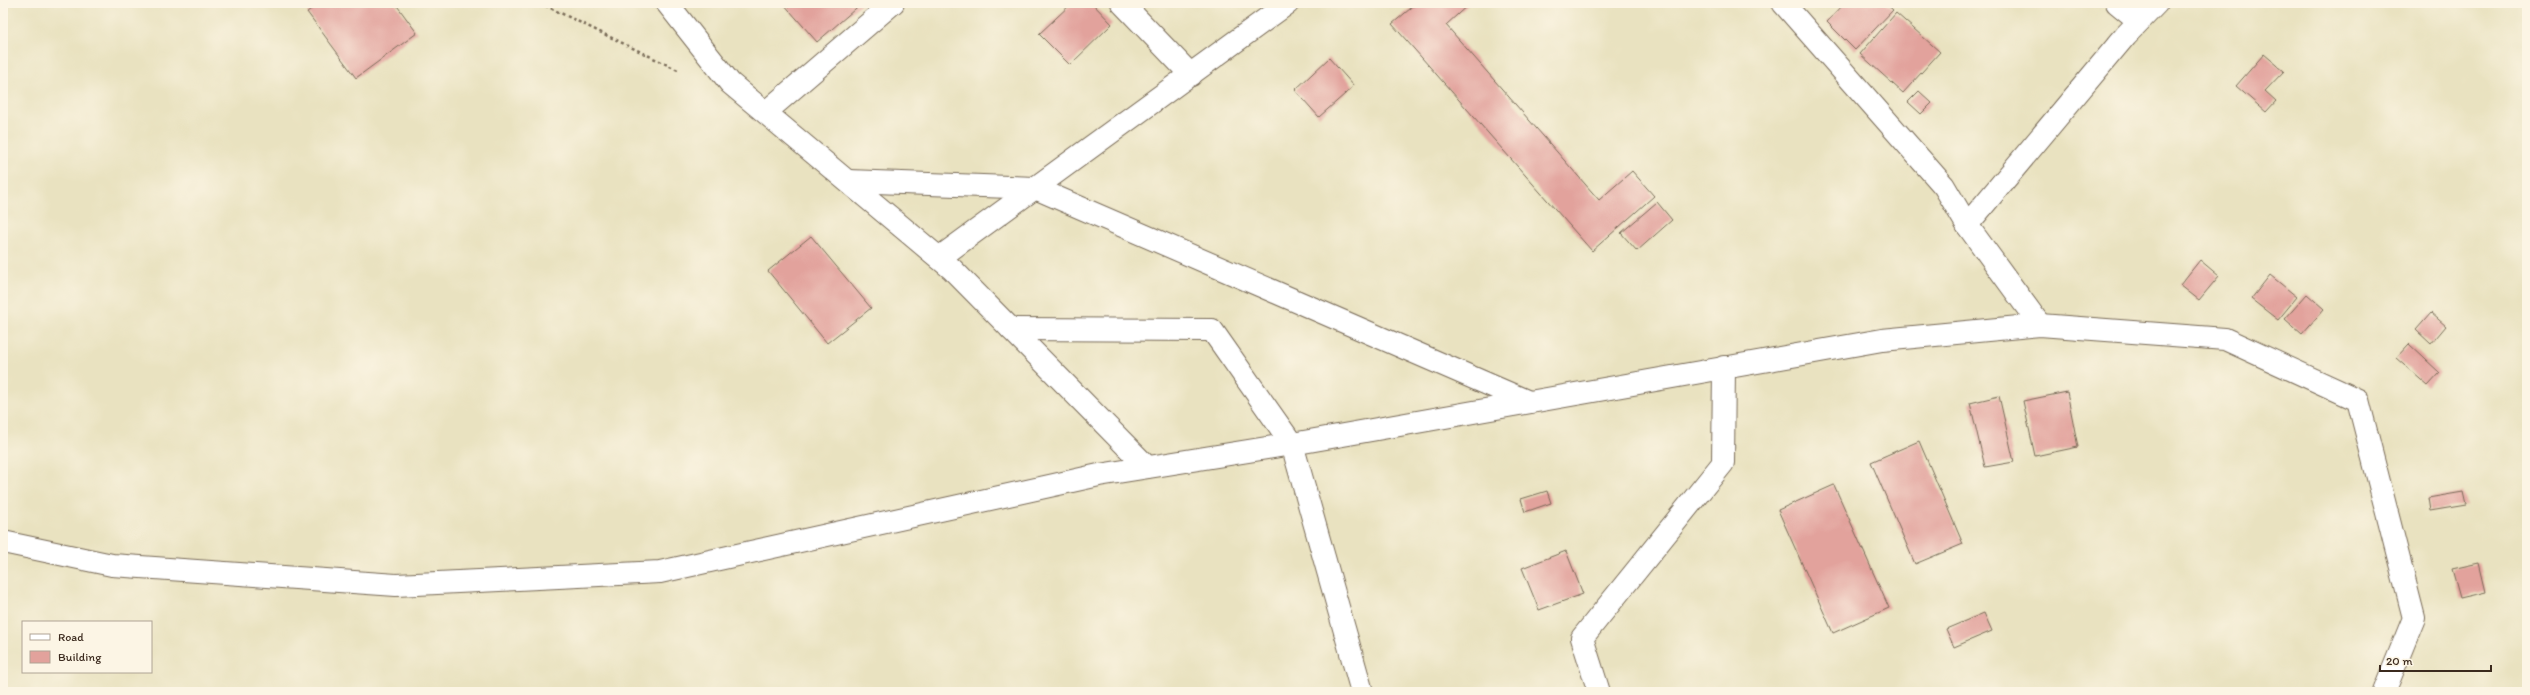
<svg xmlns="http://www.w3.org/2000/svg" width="2530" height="695" font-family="Itim,sans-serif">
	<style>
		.building { fill: #e2a29c }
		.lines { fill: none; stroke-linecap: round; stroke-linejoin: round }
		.minor-casing { stroke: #786a57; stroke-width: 24 }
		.path { stroke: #786a57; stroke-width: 2.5; stroke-dasharray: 3 3; stroke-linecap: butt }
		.minor { stroke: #fff; stroke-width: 22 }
	</style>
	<rect width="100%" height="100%" fill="#fcf5e5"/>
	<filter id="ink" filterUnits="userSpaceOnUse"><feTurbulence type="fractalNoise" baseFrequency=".025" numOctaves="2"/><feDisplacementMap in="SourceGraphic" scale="8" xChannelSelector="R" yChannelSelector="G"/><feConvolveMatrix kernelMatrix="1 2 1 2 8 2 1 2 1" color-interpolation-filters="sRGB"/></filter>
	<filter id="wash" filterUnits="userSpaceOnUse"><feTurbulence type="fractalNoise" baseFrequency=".012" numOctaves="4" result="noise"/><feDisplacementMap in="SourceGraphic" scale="16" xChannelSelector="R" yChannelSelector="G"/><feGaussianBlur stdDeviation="0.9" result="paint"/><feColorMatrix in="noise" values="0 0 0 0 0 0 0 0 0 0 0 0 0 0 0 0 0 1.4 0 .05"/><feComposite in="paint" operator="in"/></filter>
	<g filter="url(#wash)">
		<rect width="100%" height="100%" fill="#e9e2c0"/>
		<g id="blocks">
			<g class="building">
				<polygon points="320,3 395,3 417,33 356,78 307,12"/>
				<polygon points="783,3 862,3 817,42"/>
				<polygon points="1072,3 1092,3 1112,24 1070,65 1039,34"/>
				<polygon points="1417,3 1470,3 1446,25 1599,200 1632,171 1654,196 1592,251 1392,24"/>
				<polygon points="1845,3 1885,3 1893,10 1855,50 1827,22"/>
				<polygon points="1896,13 1940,52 1903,93 1860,54"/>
				<polygon points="2264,54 2284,71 2265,91 2276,101 2266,112 2236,86"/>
				<polygon points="1329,58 1354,86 1319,117 1295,90"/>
				<polygon points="1919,91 1932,103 1921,114 1908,102"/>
				<polygon points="1657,202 1672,220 1637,251 1621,233"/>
				<polygon points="811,236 871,308 827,343 768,271"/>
				<polygon points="2200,260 2219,276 2199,300 2180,285"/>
				<polygon points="2270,275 2297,297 2278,320 2251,299"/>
				<polygon points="2307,294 2324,309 2302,334 2285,319"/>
				<polygon points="2431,313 2446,326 2431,344 2416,330"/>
				<polygon points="2409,344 2440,373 2428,386 2396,358"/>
				<polygon points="2067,392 2078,447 2035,456 2023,401"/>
				<polygon points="1999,396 2014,462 1985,467 1970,403"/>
				<polygon points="1919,441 1963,544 1915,564 1871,462"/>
				<polygon points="1834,485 1889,608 1833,633 1778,510"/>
				<polygon points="1547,491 1551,503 1525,512 1521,499"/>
				<polygon points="2463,492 2466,505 2430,511 2428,498"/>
				<polygon points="1566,551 1583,594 1539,610 1522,568"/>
				<polygon points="2479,563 2486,592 2460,598 2452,569"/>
				<polygon points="1984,613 1992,631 1954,647 1946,629"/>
			</g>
		</g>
	</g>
	<g filter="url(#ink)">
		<use href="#blocks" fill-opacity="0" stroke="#786a57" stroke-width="1"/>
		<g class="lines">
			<defs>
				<g id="minor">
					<polyline points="667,3 730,83 952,269 1147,467"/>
					<polyline points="1122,3 1191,75"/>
					<polyline points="1783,3 1944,186 1967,225 2040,325"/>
					<polyline points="2117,3 2139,21"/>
					<polyline points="766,112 893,3"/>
					<polyline points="848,181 1035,188 1529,402"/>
					<polyline points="1967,225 2126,35 2157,3"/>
					<polyline points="939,258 1288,3"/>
					<polyline points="1011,329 1212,330 1292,444 1362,692"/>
					<polyline points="3,542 112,565 396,585 660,572 1099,475 1292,444 1882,340 2040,325 2225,339 2358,400 2414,618 2384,692"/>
					<polyline points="1599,692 1582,638 1723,463 1724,367"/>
				</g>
			</defs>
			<use href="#minor" class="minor-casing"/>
			<polyline class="path" points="540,3 678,70"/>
			<use href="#minor" class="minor"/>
		</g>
	</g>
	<rect width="2530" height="695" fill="none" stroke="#fcf5e5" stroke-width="16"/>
	<rect x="22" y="621" width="130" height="52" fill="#fcf5e5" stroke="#afa495"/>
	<rect x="30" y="634" width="20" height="6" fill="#ffffff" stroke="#afa495"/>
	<text x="58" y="641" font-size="12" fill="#3b2a1e">Road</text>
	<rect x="30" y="651" width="20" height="12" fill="#e2a29c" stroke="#afa495"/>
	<text x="58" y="661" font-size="12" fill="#3b2a1e">Building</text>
	<path d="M2380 665v6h111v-6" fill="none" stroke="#3b2a1e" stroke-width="2"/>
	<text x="2386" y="665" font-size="12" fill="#3b2a1e" stroke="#fcf5e5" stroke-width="3" paint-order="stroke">20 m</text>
</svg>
